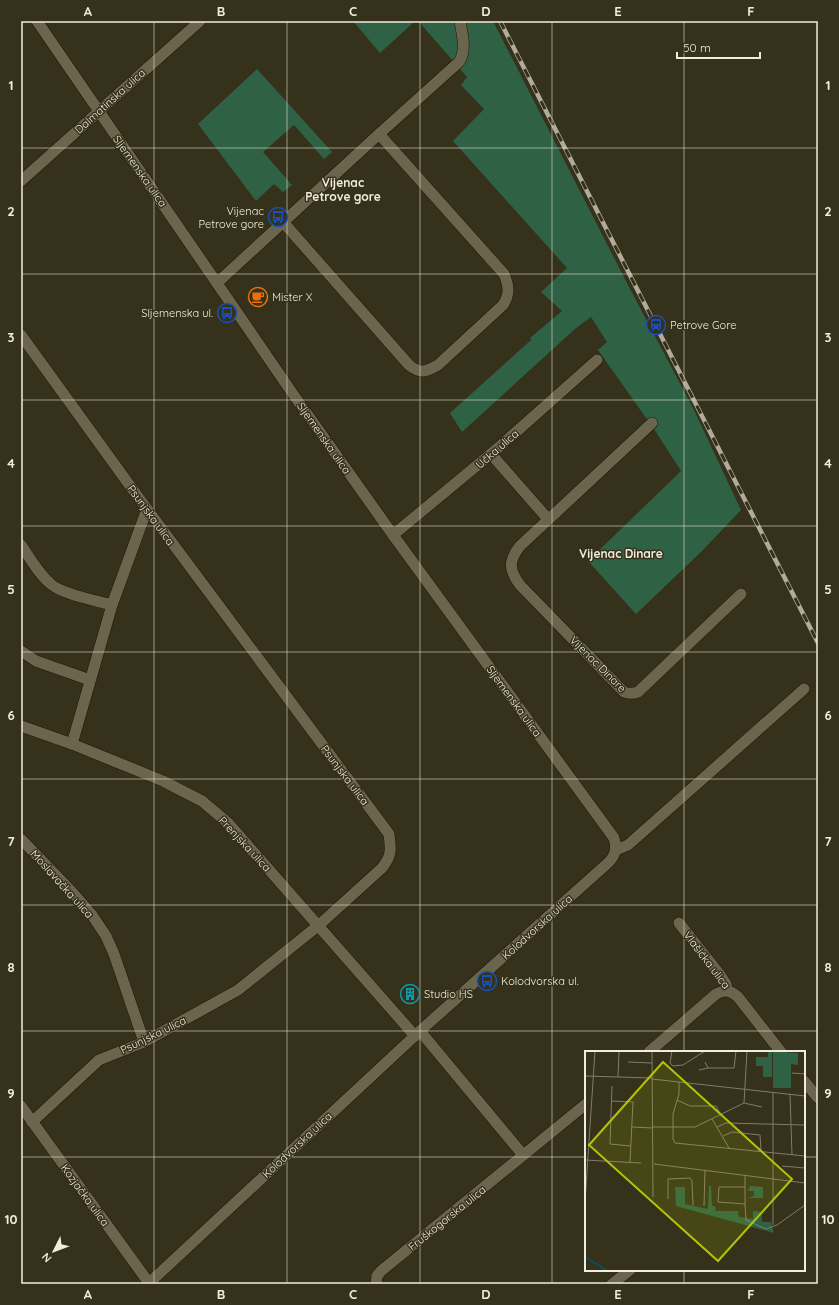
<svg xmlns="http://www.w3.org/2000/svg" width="839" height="1305" font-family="Quicksand,sans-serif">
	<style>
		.green { fill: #2f6245 }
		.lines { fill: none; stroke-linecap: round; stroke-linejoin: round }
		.minor-casing { stroke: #1e1803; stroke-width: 12 }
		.tertiary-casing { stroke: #1e1803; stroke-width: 12 }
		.minor { stroke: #6c654d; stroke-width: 11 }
		.tertiary { stroke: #6c654d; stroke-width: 11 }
		.rail-casing { stroke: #b0ac9b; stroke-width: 4.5 }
		.rail { stroke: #36311a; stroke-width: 3; stroke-dasharray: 9; stroke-linecap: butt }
		.grid { fill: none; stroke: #f0eddf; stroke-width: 1; stroke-opacity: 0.55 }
		.labels { text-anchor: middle; stroke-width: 3; stroke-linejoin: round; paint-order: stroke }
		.street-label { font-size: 11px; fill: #f0eddf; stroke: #36311a }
		.poi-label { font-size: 11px; fill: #f0eddf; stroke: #36311a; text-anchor: start }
		.neighbourhood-label { font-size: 12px; font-weight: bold; fill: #f0eddf; stroke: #36311a }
		.inset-river { fill: none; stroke: #04525d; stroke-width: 2 }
		.inset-road { fill: none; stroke: #807c69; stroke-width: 1 }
		.view { fill: #afc507; fill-opacity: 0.15; stroke: #afc507; stroke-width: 2 }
		.inset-edge { fill: none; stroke: #f0eddf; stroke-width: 2 }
		.neatline { fill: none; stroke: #f0eddf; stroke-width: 1.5 }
		.grid-label { font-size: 13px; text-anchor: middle; font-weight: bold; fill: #f0eddf }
	</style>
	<rect width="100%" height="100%" fill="#36311a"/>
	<g class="green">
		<polygon points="353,21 415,21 380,53"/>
		<polygon points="422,21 493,21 629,287 694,410 741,510 702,551 636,614 588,561 681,471 656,432 598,350 607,342 591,317 576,328 462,432 450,413 531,340 530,338 562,311 541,292 567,268 453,141 484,109 461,85 467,77 420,23"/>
		<polygon points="257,69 332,152 324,159 294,125 263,152 292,185 283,192 274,184 256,201 198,124"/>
	</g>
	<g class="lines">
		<defs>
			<g id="minor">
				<path d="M 379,134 L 459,62 C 467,50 462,34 460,21"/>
				<polyline points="21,181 200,21"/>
				<path d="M 217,283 C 271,233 325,184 379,134 L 504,274 C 509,286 510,294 503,305 L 438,365 C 426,372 420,374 409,365 L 283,222"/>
				<path d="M 21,335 L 141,501 L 389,834 C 391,850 392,855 382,868 L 319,925 L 238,990 L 144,1042 L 99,1060 L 32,1122"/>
				<path d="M 652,423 L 520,546 C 508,561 509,570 520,585 L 624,692 C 629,694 632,694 638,692 L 741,594"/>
				<polyline points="491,454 548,519"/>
				<polyline points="393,535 498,448 597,360"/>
				<path d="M 21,545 C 30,558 39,575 52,585 C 65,595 95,600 112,605"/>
				<polyline points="21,651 36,661 90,680"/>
				<polyline points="21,726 72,744 163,781 202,801 228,823 415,1036"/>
				<polyline points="72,744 112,605 147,509"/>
				<polyline points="21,839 73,893 92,915 106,936 114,954 144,1042"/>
				<polyline points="616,850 628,845 804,689"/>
				<polyline points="679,923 720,975 726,984 727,990"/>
				<polyline points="420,1031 523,1155"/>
				<path d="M 649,1052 L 716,994 C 725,989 730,990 738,997 L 781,1052"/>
				<polyline points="804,1081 818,1098"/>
				<polyline points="21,1106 149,1283"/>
				<polyline points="376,1284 377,1276 381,1271 586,1104"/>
				<polyline points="612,1284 630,1270"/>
			</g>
			<path id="tertiary" d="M 37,21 L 293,394 L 393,535 L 614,838 C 617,848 616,854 609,862 L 420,1031 L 148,1284"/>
		</defs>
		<use href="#minor" class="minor-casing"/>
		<use href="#tertiary" class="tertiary-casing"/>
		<use href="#minor" class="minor"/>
		<use href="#tertiary" class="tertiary"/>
		<defs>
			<polyline id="rail" points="500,21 818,643"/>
		</defs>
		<use href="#rail" class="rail-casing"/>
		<use href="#rail" class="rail"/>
	</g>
	<path class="grid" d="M 154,21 L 154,1284M 287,21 L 287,1284M 420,21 L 420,1284M 552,21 L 552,1284M 684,21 L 684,1052M 21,148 L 818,148M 21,274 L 818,274M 21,400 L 818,400M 21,526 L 818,526M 21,652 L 818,652M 21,779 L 818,779M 21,905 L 818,905M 21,1031 L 818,1031M 21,1157 L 586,1157M 804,1157 L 818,1157M 684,1270 L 684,1284"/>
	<defs>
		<symbol id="bus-ring" viewBox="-11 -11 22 22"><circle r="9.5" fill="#36311a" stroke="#1a4fb4" stroke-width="1.5"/><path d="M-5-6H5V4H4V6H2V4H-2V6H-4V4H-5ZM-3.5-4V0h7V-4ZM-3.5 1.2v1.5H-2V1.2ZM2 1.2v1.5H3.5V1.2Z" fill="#1a4fb4"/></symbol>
		<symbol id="cafe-ring" viewBox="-11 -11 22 22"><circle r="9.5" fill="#36311a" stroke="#e8710a" stroke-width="1.5"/><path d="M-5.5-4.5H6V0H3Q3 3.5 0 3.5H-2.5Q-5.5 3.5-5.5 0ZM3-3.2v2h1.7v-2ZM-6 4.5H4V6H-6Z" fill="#e8710a"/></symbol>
		<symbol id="station-ring" viewBox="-11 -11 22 22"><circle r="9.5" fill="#36311a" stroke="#1a4fb4" stroke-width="1.5"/><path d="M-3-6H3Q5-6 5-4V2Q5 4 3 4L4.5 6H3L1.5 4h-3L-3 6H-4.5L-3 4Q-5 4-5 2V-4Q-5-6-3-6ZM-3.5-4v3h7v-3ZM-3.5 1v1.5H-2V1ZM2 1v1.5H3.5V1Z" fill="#1a4fb4"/></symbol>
		<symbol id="building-ring" viewBox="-11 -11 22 22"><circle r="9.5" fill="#36311a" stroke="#0f9aa8" stroke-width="1.5"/><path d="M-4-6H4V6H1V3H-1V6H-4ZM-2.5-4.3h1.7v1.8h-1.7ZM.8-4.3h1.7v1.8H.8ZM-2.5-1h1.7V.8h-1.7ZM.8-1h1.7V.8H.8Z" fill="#0f9aa8"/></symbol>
	</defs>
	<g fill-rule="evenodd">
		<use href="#bus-ring" x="267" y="206" width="22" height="22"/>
		<use href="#cafe-ring" x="247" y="286" width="22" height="22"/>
		<use href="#bus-ring" x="216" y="302" width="22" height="22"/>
		<use href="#station-ring" x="645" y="314" width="22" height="22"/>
		<use href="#bus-ring" x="476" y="970" width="22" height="22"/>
		<use href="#building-ring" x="399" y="983" width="22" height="22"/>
	</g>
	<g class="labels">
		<g class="street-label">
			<text transform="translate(110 101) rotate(-42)" y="4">Dalmatinska ulica</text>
			<text transform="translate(140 171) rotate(55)" y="4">Sljemenska ulica</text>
			<text transform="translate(324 438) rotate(55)" y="4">Sljemenska ulica</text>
			<text transform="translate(497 449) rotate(-41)" y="4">Učka ulica</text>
			<text transform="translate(151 515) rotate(54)" y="4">Psunjska ulica</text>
			<text transform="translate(598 664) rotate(45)" y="4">Vijenac Dinare</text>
			<text transform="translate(514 701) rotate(54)" y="4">Sljemenska ulica</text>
			<text transform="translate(345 775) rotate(53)" y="4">Psunjska ulica</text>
			<text transform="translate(245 844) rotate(47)" y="4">Prenjska ulica</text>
			<text transform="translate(62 884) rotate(48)" y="4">Moslavačka ulica</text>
			<text transform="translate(537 927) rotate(-42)" y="4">Kolodvorska ulica</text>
			<text transform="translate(707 960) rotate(53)" y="4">Vlašićka ulica</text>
			<text transform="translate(153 1035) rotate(-26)" y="4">Psunjska ulica</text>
			<text transform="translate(297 1145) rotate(-43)" y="4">Kolodvorska ulica</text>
			<text transform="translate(85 1195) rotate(54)" y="4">Kozjačka ulica</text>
			<text transform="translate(447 1218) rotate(-39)" y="4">Fruškogorska ulica</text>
		</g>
		<g class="poi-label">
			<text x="264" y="215" text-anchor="end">Vijenac<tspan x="264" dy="13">Petrove gore</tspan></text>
			<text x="272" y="301">Mister X</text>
			<text x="213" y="317" text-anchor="end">Sljemenska ul.</text>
			<text x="670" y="329">Petrove Gore</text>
			<text x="501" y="985">Kolodvorska ul.</text>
			<text x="424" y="998">Studio HS</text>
		</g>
		<g class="neighbourhood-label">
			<text x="343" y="187">Vijenac<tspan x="343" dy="14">Petrove gore</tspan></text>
			<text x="621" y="558">Vijenac Dinare</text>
		</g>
	</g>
	<g transform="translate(585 1051)">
		<rect width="220" height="220" fill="#36311a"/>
		<path d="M 183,0 L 187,0 L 187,26 L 178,26 L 178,15 L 171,15 L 171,6 L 183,6 ZM 188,0 L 213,2 L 213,14 L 206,13 L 206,37 L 188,37 ZM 124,135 L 126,135 L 127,155 L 130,155 L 131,160 L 153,160 L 154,166 L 168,168 L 168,160 L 177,161 L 177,171 L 186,171 L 189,182 L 91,155 L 90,136 L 100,136 L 100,153 L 123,158 ZM 165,135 L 178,136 L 178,147 L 163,147 L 169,145 L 169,140 L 163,140 Z" fill="#2f6245"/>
		<path class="inset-river" d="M 0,206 L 23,220"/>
		<path class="inset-road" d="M 67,0 L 68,146M 87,0 L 85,12 L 88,15 L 98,14 L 120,0M 43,11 L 67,12M 123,17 L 149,17 L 151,0M 114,19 L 123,17 L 120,11M 207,22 L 220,23M 0,25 L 67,27M 33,26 L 34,0M 67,28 L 220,45M 94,31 L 94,43 L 88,63 L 88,88 L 90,92 L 220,105M 27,35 L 25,93 L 46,95M 188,41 L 188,174M 205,43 L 207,104M 92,49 L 105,55 L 131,55 L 136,64M 27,50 L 48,51 L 45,111M 159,52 L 177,56M 127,68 L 144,97M 47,76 L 68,77M 68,76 L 110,76 L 159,52 L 162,0M 132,76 L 141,72 L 220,74M 138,85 L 147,81 L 175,84 L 176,100M 0,109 L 56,112M 69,113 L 220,132M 197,115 L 220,117M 160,124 L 160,153 L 133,151 L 134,136 L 160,136M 83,148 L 83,128 L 105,127 L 107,130 L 108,154M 0,151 L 10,0M 160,153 L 161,169 L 181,178 L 192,174 L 220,154M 119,155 L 120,119"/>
		<path class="view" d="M 78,11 L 207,128 L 133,210 L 4,94 Z"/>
		<rect width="220" height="220" class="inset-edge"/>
	</g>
	<rect width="839" height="1305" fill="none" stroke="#36311a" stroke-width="44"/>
	<g transform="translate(54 1251) rotate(228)" stroke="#36311a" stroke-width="3" paint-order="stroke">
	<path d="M0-3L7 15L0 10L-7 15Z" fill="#f0eddf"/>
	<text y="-6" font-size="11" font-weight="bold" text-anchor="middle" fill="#f0eddf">N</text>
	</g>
	<path d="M677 52v6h83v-6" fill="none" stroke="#f0eddf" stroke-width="2"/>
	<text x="683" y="52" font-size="12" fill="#f0eddf" stroke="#36311a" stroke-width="3" paint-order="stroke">50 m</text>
	<rect x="22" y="22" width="795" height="1261" class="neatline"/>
	<g class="grid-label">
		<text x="88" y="16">A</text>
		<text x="221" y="16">B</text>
		<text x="353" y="16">C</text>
		<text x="486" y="16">D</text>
		<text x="618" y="16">E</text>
		<text x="751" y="16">F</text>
		<text x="11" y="90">1</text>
		<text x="828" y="90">1</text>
		<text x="11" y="216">2</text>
		<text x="828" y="216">2</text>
		<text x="11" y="342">3</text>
		<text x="828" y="342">3</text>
		<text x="11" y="468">4</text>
		<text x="828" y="468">4</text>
		<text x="11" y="594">5</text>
		<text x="828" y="594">5</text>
		<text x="11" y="720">6</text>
		<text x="828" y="720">6</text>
		<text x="11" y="846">7</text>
		<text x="828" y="846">7</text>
		<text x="11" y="972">8</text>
		<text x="828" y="972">8</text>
		<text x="11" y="1098">9</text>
		<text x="828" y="1098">9</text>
		<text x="11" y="1224">10</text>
		<text x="828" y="1224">10</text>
		<text x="88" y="1299">A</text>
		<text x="221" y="1299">B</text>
		<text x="353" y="1299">C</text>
		<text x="486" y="1299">D</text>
		<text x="618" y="1299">E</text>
		<text x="751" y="1299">F</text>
	</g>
</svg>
